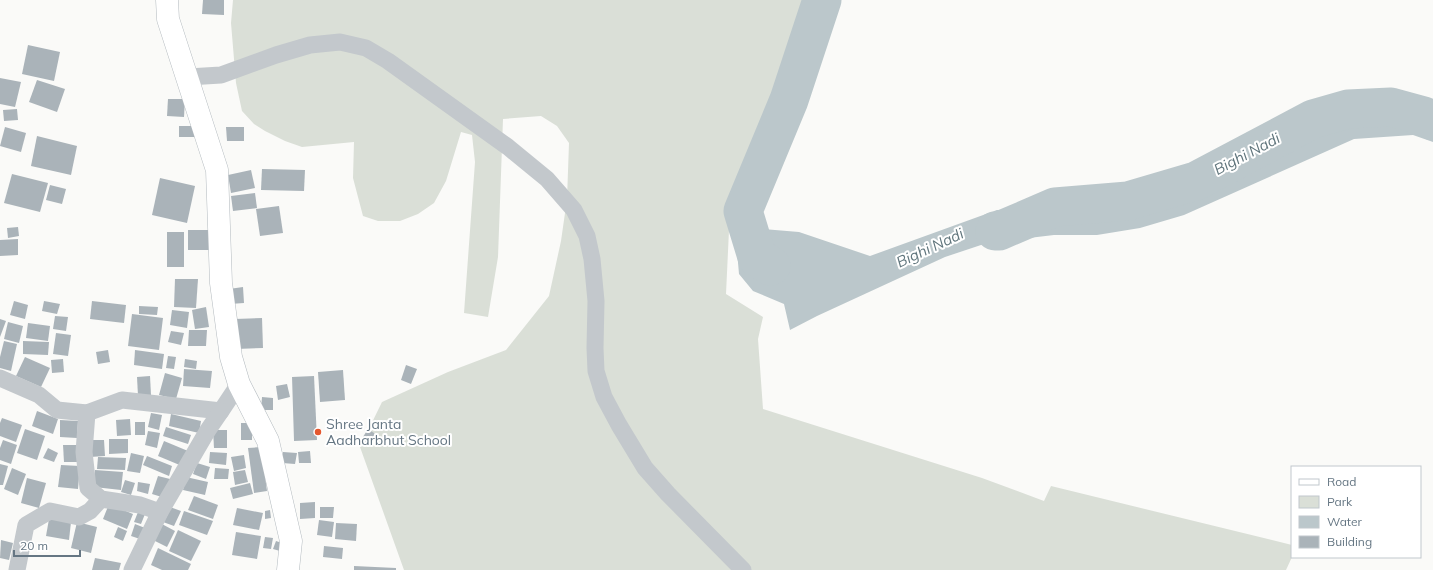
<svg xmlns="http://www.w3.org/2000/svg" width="1433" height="570" font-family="Mulish,sans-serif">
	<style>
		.green { fill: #dadfd7 }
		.water { fill: #bbc7cb }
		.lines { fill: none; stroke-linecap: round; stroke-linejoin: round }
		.river { stroke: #bbc7cb; stroke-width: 39 }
		.building { fill: #aab3b9 }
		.secondary-casing { stroke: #b3babf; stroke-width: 23 }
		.street { stroke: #c3c8cc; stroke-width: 17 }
		.secondary { stroke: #fff; stroke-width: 22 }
		.poi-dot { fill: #e4572e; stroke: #fff; stroke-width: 1.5 }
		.labels { text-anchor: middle; stroke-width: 4; stroke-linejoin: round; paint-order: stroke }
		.poi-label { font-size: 14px; fill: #657683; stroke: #fff; text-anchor: start }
		.water-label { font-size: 15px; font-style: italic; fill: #60757c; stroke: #fff }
	</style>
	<rect width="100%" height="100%" fill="#fafaf8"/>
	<polygon class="green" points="233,0 822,0 822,4 808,37 779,96 762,142 745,184 729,230 726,294 763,317 758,339 763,409 982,478 1044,501 1051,486 1292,545 1292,557 1286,570 404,570 360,447 382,402 448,372 506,350 549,296 561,241 567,199 569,143 557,126 541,116 503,119 498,257 488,317 464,313 475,162 472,135 461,132 446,181 434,203 418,214 400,221 378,221 363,216 353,178 354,142 302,147 285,141 265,131 254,124 242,111 236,83 231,23"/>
	<polygon class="water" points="1410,111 1433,115 1433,142 1413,135 1354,139 1184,215 1140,228 1097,235 1054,235 987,243 945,257 817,316 790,330 784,304 753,291 739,274 734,216 763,229 799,232 870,256 997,210 1074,212 1137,202 1212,174 1306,126 1358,113"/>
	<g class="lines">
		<g class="river">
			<polyline points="995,231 999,231 1055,207 1128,201 1196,181 1313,119 1348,109 1391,107 1424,116 1433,121"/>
			<polyline points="771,266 757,257 743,211 789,100 822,0"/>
		</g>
	</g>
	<g class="building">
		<polygon points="203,0 224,0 224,15 202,14"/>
		<polygon points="28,45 60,52 54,81 22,74"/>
		<polygon points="0,78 21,82 15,107 0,104"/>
		<polygon points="37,80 65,89 57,112 29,102"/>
		<polygon points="168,99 185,99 184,117 167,116"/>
		<polygon points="17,109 18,120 4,121 3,110"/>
		<rect x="179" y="126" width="20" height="11"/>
		<polygon points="5,127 26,133 21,152 0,146"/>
		<polygon points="226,127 244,127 244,141 227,141"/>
		<polygon points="37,136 77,146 71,175 31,166"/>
		<polygon points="262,169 305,170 304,191 261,190"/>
		<polygon points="251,170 255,188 231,193 228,175"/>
		<polygon points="12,174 48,183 40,212 4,203"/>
		<polygon points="160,178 195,186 187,223 152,215"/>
		<polygon points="50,185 66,189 62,204 46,200"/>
		<polygon points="255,193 257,208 233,211 231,196"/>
		<polygon points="279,206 283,233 260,236 256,209"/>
		<polygon points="18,227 19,236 8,238 7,228"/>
		<polygon points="188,230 212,230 213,250 188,250"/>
		<rect x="167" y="232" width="17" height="35"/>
		<polygon points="18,239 18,255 0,256 0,240"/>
		<polygon points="175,279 198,279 196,308 174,307"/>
		<polygon points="243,287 244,303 230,304 229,289"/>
		<polygon points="14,301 28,305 25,319 10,315"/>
		<polygon points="44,301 60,304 57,314 42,311"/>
		<polygon points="92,301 126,305 124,323 90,319"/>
		<polygon points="139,306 158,307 157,315 139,314"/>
		<polygon points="206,307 209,327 195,329 192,310"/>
		<polygon points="172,310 189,312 187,328 170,325"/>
		<polygon points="132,314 163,318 159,350 128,346"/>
		<polygon points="55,316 68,317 66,331 53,329"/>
		<polygon points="262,318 263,348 236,349 235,319"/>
		<polygon points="0,319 6,321 0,337"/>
		<polygon points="8,322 23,326 19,343 4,339"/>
		<polygon points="28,323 50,326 48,341 26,338"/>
		<polygon points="189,330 207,330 206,346 188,346"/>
		<polygon points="171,331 184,333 181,345 168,342"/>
		<polygon points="56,333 71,335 68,356 53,354"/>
		<polygon points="4,341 17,344 11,371 0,368 0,357"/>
		<polygon points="23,341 49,342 48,355 23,354"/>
		<polygon points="108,350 110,362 98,364 96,352"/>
		<polygon points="135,350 164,354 162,369 134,365"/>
		<polygon points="168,356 176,357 174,369 166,368"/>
		<polygon points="25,357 50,368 41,387 16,376"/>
		<polygon points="63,359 64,372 52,373 51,360"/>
		<polygon points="185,359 197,361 196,369 184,367"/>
		<polygon points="406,365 417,369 411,384 401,380"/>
		<polygon points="184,369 212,371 210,388 183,386"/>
		<polygon points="343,370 345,400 320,402 318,372"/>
		<polygon points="165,373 182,378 176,399 159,395"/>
		<polygon points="150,376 151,395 138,396 137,377"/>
		<polygon points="314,376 317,440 294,441 292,377"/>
		<polygon points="287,384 290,397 278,400 276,386"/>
		<polygon points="262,397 273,398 273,410 261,410"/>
		<polygon points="37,411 58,419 53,434 32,426"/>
		<polygon points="151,413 162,415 159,430 148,427"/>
		<polygon points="171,414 201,421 199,433 169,426"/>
		<polygon points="2,418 22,425 16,442 0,436 0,423"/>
		<polygon points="130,419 131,435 117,436 116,420"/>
		<polygon points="60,420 78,421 77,438 60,437"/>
		<rect x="135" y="422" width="10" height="13"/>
		<rect x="241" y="423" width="11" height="17"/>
		<polygon points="166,427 191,435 188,444 163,436"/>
		<polygon points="25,429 45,436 37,460 17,453"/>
		<polygon points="368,429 377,435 370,446 361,440"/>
		<polygon points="213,430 227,430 227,448 214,448"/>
		<polygon points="148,431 160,433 157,448 145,445"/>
		<polygon points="109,439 128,439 128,453 109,454"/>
		<polygon points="3,440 17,445 11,464 0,460 0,448"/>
		<polygon points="90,440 104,440 105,456 90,457"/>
		<polygon points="164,441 188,451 182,466 158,456"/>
		<polygon points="63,445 79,445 79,462 64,462"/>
		<polygon points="261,447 267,491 254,493 248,448"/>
		<polygon points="48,448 58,453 54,462 43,458"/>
		<polygon points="310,451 311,463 299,463 298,452"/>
		<polygon points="210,452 227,453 226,465 209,463"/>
		<polygon points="283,452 297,453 295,464 282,463"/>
		<polygon points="131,453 144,456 140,473 127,471"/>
		<polygon points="244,455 246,468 234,471 231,457"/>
		<polygon points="147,456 172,466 169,476 143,465"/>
		<polygon points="98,457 126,458 125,470 97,469"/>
		<polygon points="197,463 210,467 206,479 193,474"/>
		<polygon points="0,464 8,466 3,485 0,485"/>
		<polygon points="61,465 80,466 78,489 58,487"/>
		<polygon points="12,468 26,474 18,495 4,489"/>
		<polygon points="215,468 229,469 228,479 214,479"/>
		<polygon points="95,470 123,472 121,490 94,487"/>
		<polygon points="245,470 248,482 235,485 233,472"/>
		<polygon points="158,476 170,479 165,498 152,494"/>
		<polygon points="186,477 208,482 205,495 183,490"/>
		<polygon points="27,478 46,483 39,508 21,503"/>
		<polygon points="125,480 135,483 131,495 121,492"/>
		<polygon points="138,482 150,484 148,494 137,491"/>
		<polygon points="250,483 253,494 233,499 230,488"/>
		<polygon points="194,496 218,505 213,519 188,510"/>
		<polygon points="315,502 315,518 300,519 300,503"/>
		<polygon points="109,504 133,514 127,529 103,519"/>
		<polygon points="170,507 181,511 174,526 163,522"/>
		<polygon points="320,507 334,507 333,518 320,518"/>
		<polygon points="237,508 263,513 259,530 233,525"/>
		<polygon points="270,510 271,518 265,519 265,511"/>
		<polygon points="184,511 213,521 207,535 179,525"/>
		<polygon points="138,512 145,514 141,524 134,522"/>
		<polygon points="49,519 71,522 69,540 46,536"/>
		<polygon points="319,520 334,522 332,537 317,535"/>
		<polygon points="77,522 97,527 91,553 71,548"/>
		<polygon points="160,523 175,531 167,547 151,539"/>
		<polygon points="336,523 357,524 356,541 335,539"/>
		<polygon points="135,524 145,528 140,539 131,536"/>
		<polygon points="118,527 127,531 123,541 114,537"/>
		<polygon points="178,530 201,541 191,561 169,551"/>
		<polygon points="236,532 261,536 257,559 232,555"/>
		<polygon points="265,537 273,538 271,549 263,548"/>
		<polygon points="1,540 13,543 9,560 0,558"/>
		<polygon points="276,541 282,543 280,551 273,549"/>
		<polygon points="324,546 343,548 342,559 323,557"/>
		<polygon points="158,548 191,564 188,570 162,570 151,565"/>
		<polygon points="95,558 121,563 119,570 92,570"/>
		<polygon points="354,566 396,568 396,570 354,570"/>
	</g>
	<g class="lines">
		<defs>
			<polyline id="secondary" points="167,0 168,19 217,170 221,283 231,357 239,384 268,441 291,541 288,570"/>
		</defs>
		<use href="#secondary" class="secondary-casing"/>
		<g class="street">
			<polyline points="188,77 221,75 276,55 310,45 340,42 366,48 388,61 508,147 547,179 574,210 587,236 592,259 596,301 595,348 596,371 604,397 619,425 645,468 668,494 743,570"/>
			<polyline points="0,378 39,395 57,410 87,413 122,400 221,411 239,384"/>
			<polyline points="87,413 84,452 88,488 101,499 140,505 160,512"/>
			<polyline points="17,570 26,525 50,511 79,517 90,511 101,499"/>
			<polyline points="132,570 160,512 208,430 221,411"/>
		</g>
		<use href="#secondary" class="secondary"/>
	</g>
	<circle class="poi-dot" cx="318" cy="432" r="4"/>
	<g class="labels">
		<g class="poi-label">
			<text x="326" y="429">Shree Janta<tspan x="326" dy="16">Aadharbhut School</tspan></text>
		</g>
		<g class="water-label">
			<text transform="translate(1247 154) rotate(-28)" y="5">Bighi Nadi</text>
			<text transform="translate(930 248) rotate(-25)" y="5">Bighi Nadi</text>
		</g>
	</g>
	<rect x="1291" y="466" width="130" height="92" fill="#ffffff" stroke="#c1c8cd"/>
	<rect x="1299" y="479" width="20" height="6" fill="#ffffff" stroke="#c1c8cd"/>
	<text x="1327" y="486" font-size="12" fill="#657683">Road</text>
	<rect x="1299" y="496" width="20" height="12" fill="#dadfd7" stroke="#c1c8cd"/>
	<text x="1327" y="506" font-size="12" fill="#657683">Park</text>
	<rect x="1299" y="516" width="20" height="12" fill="#bbc7cb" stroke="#c1c8cd"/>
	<text x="1327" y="526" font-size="12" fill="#657683">Water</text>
	<rect x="1299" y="536" width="20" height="12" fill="#aab3b9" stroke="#c1c8cd"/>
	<text x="1327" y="546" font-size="12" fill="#657683">Building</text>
	<path d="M14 550v6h66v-6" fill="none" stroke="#657683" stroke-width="2"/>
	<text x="20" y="550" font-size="12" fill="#657683" stroke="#ffffff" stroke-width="3" paint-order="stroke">20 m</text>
</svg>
